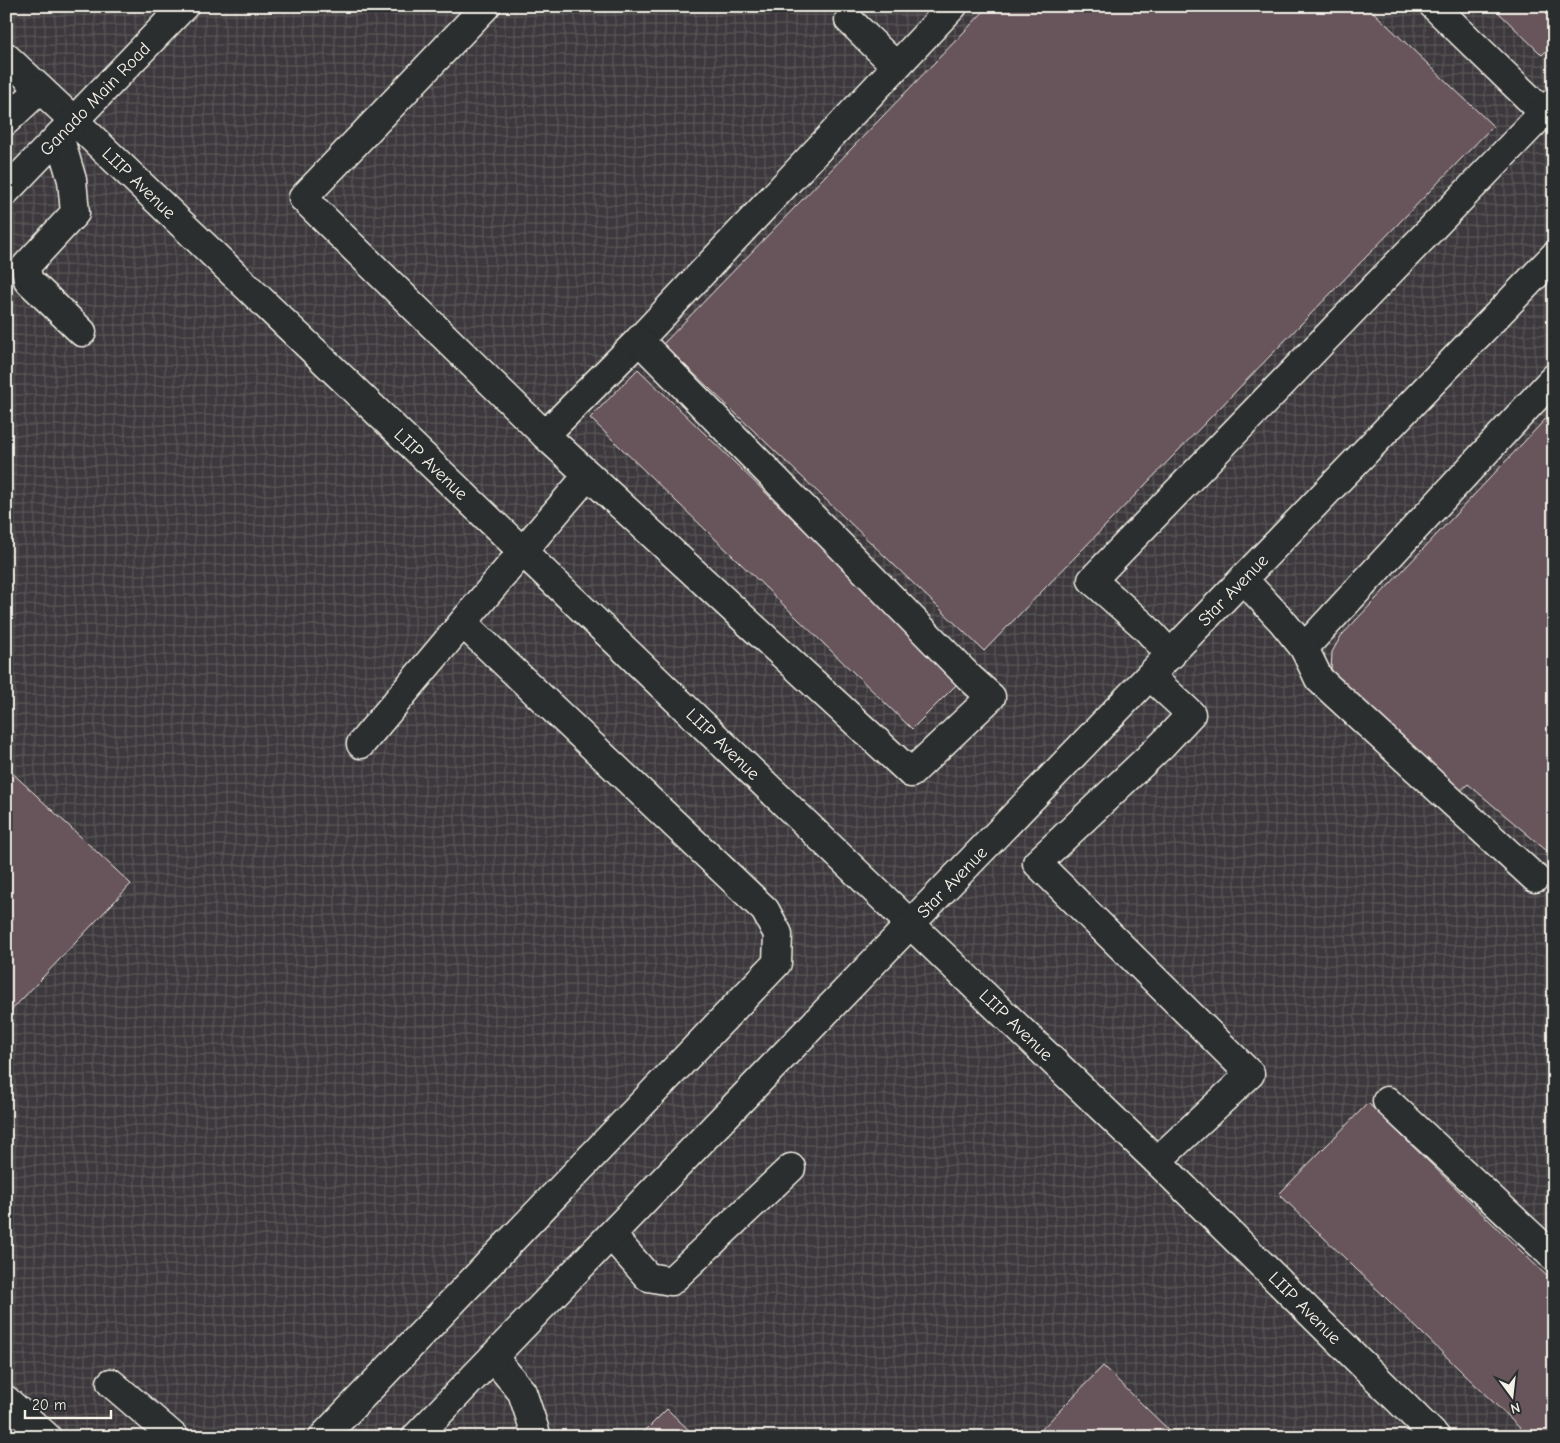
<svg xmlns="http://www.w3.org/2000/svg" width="1560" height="1443" font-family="'Comic Neue',sans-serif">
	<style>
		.industrial { fill: url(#industrial-grid) }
		.building { fill: #67555c; stroke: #f4f1e8 }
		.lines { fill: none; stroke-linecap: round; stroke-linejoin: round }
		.minor-casing { stroke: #f4f1e8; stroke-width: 31 }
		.minor { stroke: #2a2d2e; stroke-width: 28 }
		.labels { text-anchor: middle; stroke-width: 4.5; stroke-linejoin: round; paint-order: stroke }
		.street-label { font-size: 18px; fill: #f4f1e8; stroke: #2a2d2e }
	</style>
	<defs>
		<pattern id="industrial-grid" width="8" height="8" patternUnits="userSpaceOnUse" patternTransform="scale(1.25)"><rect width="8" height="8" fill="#3c393c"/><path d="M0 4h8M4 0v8" fill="none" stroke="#595658"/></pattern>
	</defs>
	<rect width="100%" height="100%" fill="#2a2d2e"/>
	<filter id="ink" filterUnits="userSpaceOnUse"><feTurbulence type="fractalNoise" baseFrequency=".02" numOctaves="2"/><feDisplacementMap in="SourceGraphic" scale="10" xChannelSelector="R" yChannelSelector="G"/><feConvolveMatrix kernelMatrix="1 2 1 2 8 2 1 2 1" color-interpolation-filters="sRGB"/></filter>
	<g filter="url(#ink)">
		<rect class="industrial" x="6" y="6" width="1548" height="1431"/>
		<g class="building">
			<polygon points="989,6 1367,6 1493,126 984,651 663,344"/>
			<polygon points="1492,6 1554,6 1554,43 1542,55"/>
			<polygon points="638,369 960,681 912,729 590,418"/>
			<polygon points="1554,410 1554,857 1468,784 1457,794 1341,688 1331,671 1332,652 1341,636"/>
			<polygon points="6,767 131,884 6,1016"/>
			<polygon points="1368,1103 1554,1283 1554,1434 1551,1437 1529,1437 1279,1194"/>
			<polygon points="1103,1366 1176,1437 1034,1437"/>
			<polygon points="667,1409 696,1437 639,1437"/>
			<polygon points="6,1415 29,1437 6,1437"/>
		</g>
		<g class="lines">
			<defs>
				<g id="minor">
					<polyline points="486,6 303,198 545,435 639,340 953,6"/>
					<polyline points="1434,6 1544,113"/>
					<polyline points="849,20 896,66"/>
					<polyline points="6,57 86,132 1157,1161 1436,1437"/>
					<polyline points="6,121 40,89"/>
					<polyline points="59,136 72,180 75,213 26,266 28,280 82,332"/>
					<polyline points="6,191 184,6"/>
					<polyline points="545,435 911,773 991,697 969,677 639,340"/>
					<polyline points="1243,579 1282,621 1304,648 1554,378"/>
					<polyline points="1304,648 1319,679 1535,878"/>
					<polyline points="1171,655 1145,627 1092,580 1554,102"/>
					<polyline points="1150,676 1191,714 1162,745 1037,863 1250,1074 1157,1161"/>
					<polyline points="361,744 522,552 588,475"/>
					<polyline points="1387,1101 1554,1257"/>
					<polyline points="611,1235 648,1277 671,1281 791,1168"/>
					<polyline points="493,1357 522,1392 537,1437"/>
					<polyline points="111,1383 174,1437"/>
					<polyline points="6,1400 47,1437"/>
					<polyline points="323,1437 777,963 778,934 765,910 463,623"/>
					<polyline points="416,1437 1554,256"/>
				</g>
			</defs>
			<use href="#minor" class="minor-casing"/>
			<use href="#minor" class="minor"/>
		</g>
	</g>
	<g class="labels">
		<g class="street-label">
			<text transform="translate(95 99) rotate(-46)" y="6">Ganado Main Road</text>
			<text transform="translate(139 183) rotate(44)" y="6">LIIP Avenue</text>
			<text transform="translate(431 464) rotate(44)" y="6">LIIP Avenue</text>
			<text transform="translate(1233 590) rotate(-46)" y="6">Star Avenue</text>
			<text transform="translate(723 744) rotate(44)" y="6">LIIP Avenue</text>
			<text transform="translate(952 882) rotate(-46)" y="6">Star Avenue</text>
			<text transform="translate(1016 1025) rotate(44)" y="6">LIIP Avenue</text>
			<text transform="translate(1305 1308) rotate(45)" y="6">LIIP Avenue</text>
		</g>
	</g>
	<rect width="1560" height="1443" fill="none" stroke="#2a2d2e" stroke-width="25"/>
	<rect x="12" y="12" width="1535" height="1418" fill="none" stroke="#f4f1e8" stroke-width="2" filter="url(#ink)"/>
	<g transform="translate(1512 1396) rotate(165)" stroke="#2a2d2e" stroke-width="4" paint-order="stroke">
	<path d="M0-4L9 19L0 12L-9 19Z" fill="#f4f1e8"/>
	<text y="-8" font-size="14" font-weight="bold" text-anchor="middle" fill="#f4f1e8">N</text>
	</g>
	<path d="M25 1410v8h86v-8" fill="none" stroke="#f4f1e8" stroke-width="2.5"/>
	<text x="32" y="1410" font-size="15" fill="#f4f1e8" stroke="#2a2d2e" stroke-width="4" paint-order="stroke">20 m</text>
</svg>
